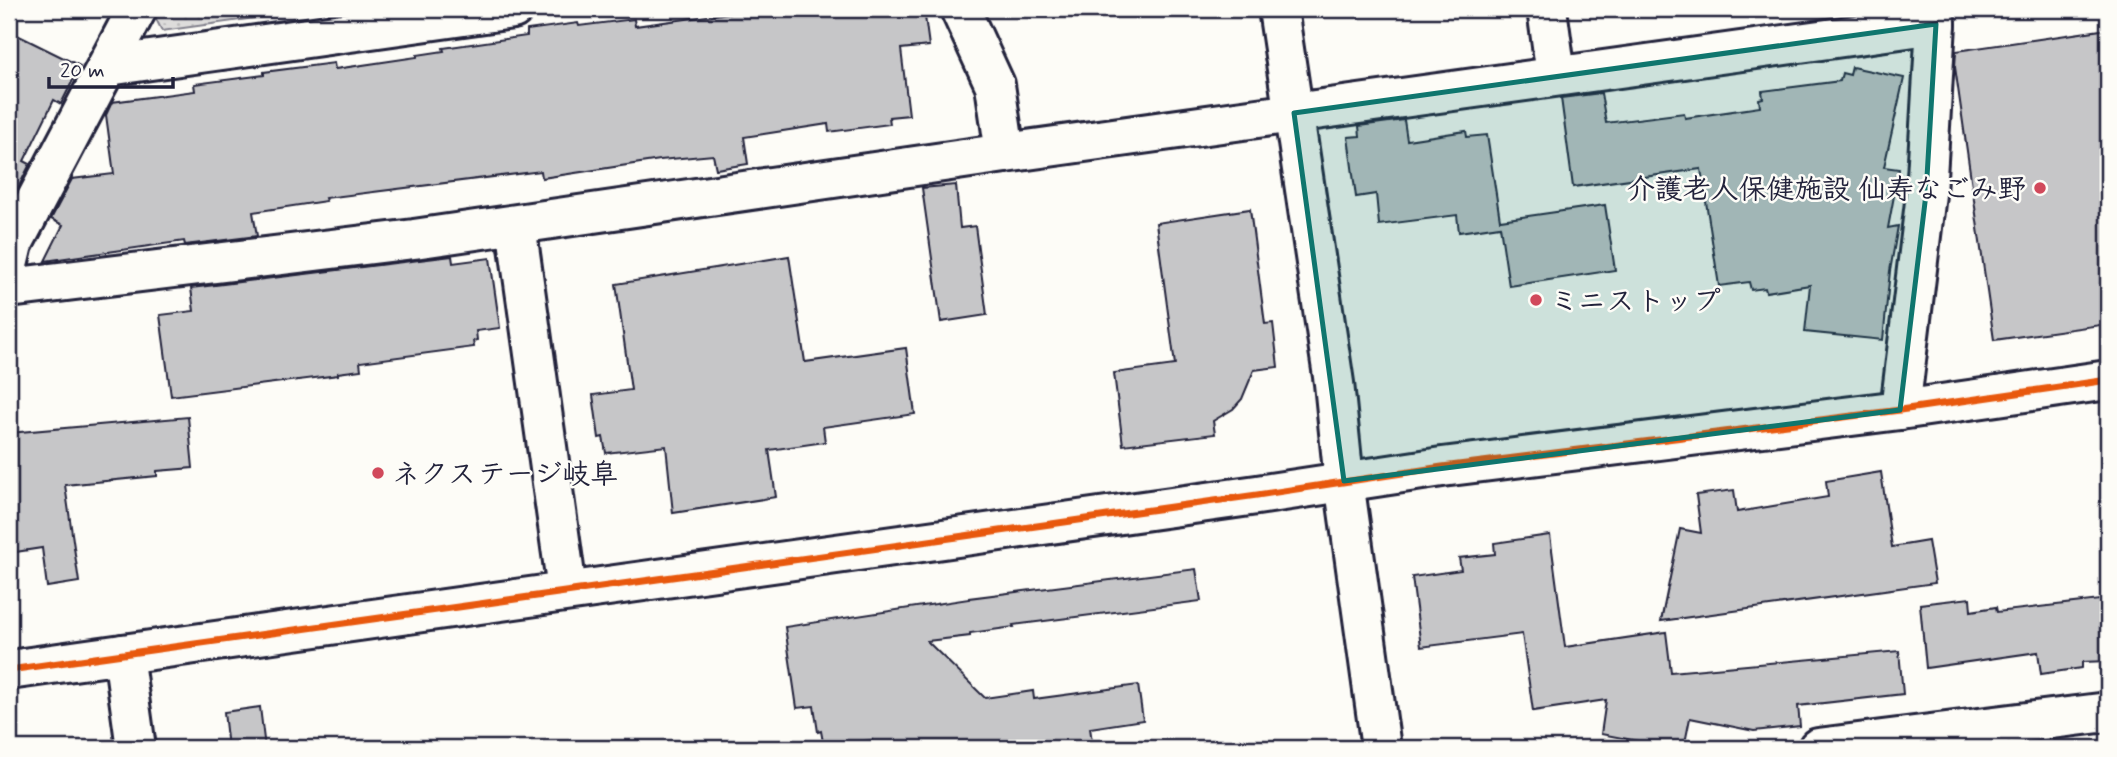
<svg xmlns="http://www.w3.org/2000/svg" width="2117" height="757" font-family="Mynerve,'Klee One',sans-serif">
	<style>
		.grass { fill: url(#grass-dots); stroke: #807f8b; stroke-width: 2 }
		.building { fill: #c6c6c8; stroke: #22223b; stroke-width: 2 }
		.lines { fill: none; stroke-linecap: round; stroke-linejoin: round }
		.minor-casing { stroke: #22223b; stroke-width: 44 }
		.tertiary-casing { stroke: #22223b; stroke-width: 44 }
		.minor { stroke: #fdfcf7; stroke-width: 38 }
		.tertiary { stroke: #fdfcf7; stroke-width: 38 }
		.cycleway-casing { stroke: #fdfcf7; stroke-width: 11 }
		.cycleway { stroke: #e8590c; stroke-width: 7 }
		.marked { fill: #0f766e; fill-opacity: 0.2; stroke: #0f766e; stroke-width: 5; stroke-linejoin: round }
		.poi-dot { fill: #d1495b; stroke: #fdfcf7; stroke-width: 2.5 }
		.labels { text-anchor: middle; stroke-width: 5; stroke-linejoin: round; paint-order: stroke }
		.poi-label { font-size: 28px; font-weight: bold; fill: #22223b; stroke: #fdfcf7; text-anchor: start }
	</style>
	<defs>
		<pattern id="grass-dots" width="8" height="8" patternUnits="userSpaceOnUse" patternTransform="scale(1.75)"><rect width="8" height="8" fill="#dddcdb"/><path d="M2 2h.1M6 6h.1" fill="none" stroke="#bdbcbd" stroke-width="1.8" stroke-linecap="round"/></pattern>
	</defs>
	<rect width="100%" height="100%" fill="#fdfcf7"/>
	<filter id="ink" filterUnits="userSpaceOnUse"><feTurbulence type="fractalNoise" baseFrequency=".0143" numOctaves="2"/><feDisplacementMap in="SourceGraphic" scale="14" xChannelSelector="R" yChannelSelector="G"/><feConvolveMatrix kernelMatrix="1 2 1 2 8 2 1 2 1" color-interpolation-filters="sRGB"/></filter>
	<g filter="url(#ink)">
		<polygon class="grass" points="159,9 320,9 162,31 155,17"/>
		<g class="building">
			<polygon points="758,9 924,9 929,46 901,49 909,115 889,117 890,124 829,132 828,124 744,137 748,164 716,169 713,155 660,160 542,178 541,171 325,198 326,201 253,212 257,236 185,245 184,241 45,261 63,225 51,219 72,179 114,174 106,115 112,102 195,91 194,84 264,75 264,72 334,63 335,69 417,57 417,55 444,51 443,48 527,36 527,30 578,23 579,26 634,19 635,26"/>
			<polygon points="2108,29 2108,324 1994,340 1955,67 1956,51"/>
			<polygon points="9,31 80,66 61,104 54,100 24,161 30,164 12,200 9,199"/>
			<polygon points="1852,67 1904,78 1884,167 1899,169 1888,228 1898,226 1890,271 1883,340 1805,332 1810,285 1766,292 1765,288 1751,290 1749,282 1719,286 1701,169 1573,187 1561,98 1601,93 1606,123 1684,113 1685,118 1760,107 1759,99 1763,98 1762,91 1840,81 1842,73 1850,75"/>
			<polygon points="1404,120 1407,140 1466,131 1467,137 1487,135 1500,220 1605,205 1615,270 1509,286 1500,226 1459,232 1457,215 1379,225 1376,194 1356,197 1348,137 1360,136 1359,126"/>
			<polygon points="956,185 960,228 975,226 987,315 941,322 922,188"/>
			<polygon points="1250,209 1265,324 1273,323 1278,367 1254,370 1242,399 1233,409 1213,421 1215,434 1123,445 1114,373 1175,365 1156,223"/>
			<polygon points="452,256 453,263 490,258 500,328 476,331 477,340 473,341 474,347 360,362 361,370 338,373 338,375 171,396 160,315 194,311 191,288"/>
			<polygon points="789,256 805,362 906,348 915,414 823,427 825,442 769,450 776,497 673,513 666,446 606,453 603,437 599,438 593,395 631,390 616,284"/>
			<polygon points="188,417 193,468 157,471 157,476 65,485 79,582 47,587 42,548 9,553 9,433"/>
			<polygon points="1881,472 1892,547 1928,541 1935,583 1661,621 1680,529 1701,533 1696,495 1734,490 1737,512 1828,497 1826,481"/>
			<polygon points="1550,535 1565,647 1666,632 1671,672 1899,651 1903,694 1798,706 1800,726 1754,731 1690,718 1684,748 1675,748 1601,734 1606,700 1533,711 1522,634 1421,647 1412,577 1461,570 1459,558 1495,554 1494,543"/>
			<polygon points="1196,569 1201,601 1013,625 1014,627 970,633 970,636 927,641 985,698 1033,691 1034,699 1138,685 1143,720 1090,728 1093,748 872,748 872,740 827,746 827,741 823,742 821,731 818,732 814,706 797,708 785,627 969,599 969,598"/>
			<polygon points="1970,598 1971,611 1996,607 1997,612 2108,599 2108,661 2082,662 2082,668 2041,674 2038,652 1926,668 1920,604"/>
			<polygon points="260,707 265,748 228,748 224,712"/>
		</g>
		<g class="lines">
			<defs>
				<g id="minor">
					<polyline points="960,9 995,85 1005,153"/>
					<polyline points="1547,9 1556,75"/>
					<polyline points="108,66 513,9"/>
					<polyline points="516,225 567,590"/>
					<polyline points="9,261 13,244 137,9"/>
					<polyline points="9,288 414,239 1005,153 1936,24"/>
					<polyline points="1900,410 1926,194 1936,24 1932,9"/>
					<polyline points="123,654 136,748"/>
					<polyline points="1818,748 2108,712"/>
				</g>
				<g id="tertiary">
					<polyline points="1278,9 1334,383 1344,481 1381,748"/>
					<polyline points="9,670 1257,495 1442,467 1900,410 2108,380"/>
				</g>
			</defs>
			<use href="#minor" class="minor-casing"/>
			<use href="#tertiary" class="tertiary-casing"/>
			<use href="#minor" class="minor"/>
			<use href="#tertiary" class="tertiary"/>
			<defs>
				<polyline id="cycleway" points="9,670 1257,495 1442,467 1900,410 2108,380"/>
			</defs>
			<use href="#cycleway" class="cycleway-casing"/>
			<use href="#cycleway" class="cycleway"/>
		</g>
	</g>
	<path class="marked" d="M 1936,24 L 1926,194 L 1900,410 L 1344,481 L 1294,113 Z"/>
	<g class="poi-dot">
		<circle cx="2040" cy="188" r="7"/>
		<circle cx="1536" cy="300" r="7"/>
		<circle cx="378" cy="473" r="7"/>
	</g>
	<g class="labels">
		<g class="poi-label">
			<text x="2026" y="198" text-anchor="end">介護老人保健施設 仙寿なごみ野</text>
			<text x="1550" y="310">ミニストップ</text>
			<text x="392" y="483">ネクステージ岐阜</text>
		</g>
	</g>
	<rect width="2117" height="757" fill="none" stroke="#fdfcf7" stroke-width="35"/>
	<rect x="18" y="18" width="2082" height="722" fill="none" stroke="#22223b" stroke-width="2.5" filter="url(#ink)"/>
	<path d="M49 77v10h124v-10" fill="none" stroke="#22223b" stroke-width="3.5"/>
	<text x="60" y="77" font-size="21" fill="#22223b" stroke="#fdfcf7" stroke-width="5" paint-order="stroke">20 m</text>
</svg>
